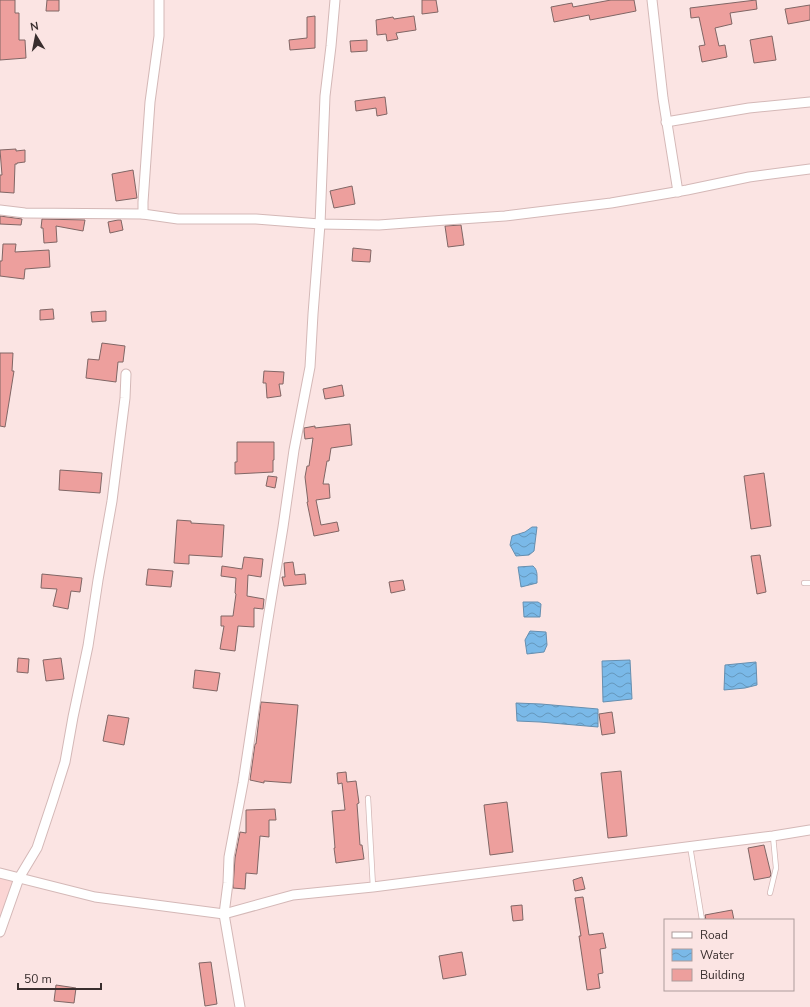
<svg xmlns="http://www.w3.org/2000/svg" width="810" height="1007" font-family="'Nunito Sans',sans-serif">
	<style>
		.built { fill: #fbd5d4 }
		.water { fill: url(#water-waves); stroke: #668fb0 }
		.building { fill: #ed9f9d; stroke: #806665 }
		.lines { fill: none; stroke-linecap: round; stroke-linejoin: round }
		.service-casing { stroke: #d4b8b7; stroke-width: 6 }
		.minor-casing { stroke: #d4b8b7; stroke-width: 11 }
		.service { stroke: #fff; stroke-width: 4.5 }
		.minor { stroke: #fff; stroke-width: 9 }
	</style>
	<defs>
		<pattern id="water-waves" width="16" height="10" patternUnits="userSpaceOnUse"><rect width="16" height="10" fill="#7ab9e8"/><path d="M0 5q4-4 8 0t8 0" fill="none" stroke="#6597bc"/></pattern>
	</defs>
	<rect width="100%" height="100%" fill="#fbe4e3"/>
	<polygon class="built" points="0,876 16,880 0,922"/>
	<g class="water">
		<polygon points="532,527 537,527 534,551 529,555 516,556 510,545 512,536 525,532"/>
		<path d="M 533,566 C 538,570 537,576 537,583 L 521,587 L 518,567 Z"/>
		<polygon points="523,602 538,602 541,604 540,617 524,617"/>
		<polygon points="530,631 546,632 547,645 544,652 527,654 525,640"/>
		<polygon points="630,660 632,699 603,702 602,661"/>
		<polygon points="756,662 757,685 745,688 724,690 725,665"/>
		<polygon points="516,703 541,704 598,709 598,727 540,722 517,721"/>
	</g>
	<g class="building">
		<polygon points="0,0 15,0 15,13 19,13 19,40 25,40 26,58 0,60"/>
		<polygon points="47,0 59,0 59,11 46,11"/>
		<polygon points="422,0 436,0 438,12 422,14"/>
		<polygon points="611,0 634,0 636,11 590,20 589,15 554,22 551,7 572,3 573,7"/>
		<polygon points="756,0 757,9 730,13 732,24 715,28 719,46 725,45 727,57 702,62 699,46 705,45 699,17 691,18 690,8"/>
		<polygon points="810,5 810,20 788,24 785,9"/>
		<polygon points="315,16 315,48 290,50 289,40 307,38 307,17"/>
		<polygon points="414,16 416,30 396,33 398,39 387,41 386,34 377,35 376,20 393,17 394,19"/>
		<polygon points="772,36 776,60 754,63 750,40"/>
		<polygon points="367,40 367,51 351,52 350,41"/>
		<polygon points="385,97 387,114 377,116 376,108 356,111 355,101"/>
		<polygon points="16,149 16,151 25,150 25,162 17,163 17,164 15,164 14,193 0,192 0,175 2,175 0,150"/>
		<polygon points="133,170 137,198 116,201 112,174"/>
		<polygon points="352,186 355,204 334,208 330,191"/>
		<polygon points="0,216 22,219 21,225 0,224"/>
		<polygon points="42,219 85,220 83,231 56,226 57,242 44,243 43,228 41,228"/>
		<polygon points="118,220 121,220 123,230 110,233 108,222"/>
		<polygon points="461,225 464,245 448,247 445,226"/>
		<polygon points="3,244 16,244 15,252 49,250 50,267 25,269 24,279 0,276 0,261 2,261"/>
		<polygon points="353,248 371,250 370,262 352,261"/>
		<polygon points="53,309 54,319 40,320 40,310"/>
		<polygon points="106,311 106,321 92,322 91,312"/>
		<polygon points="102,343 125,346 123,362 118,362 116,382 86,378 88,359 99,360"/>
		<polygon points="0,353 13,353 12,371 14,371 5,427 0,426"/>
		<polygon points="264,371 284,372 283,384 279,384 281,396 267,398 266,383 263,383"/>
		<polygon points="342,385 344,396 325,399 323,389"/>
		<polygon points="350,424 352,445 331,448 329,461 327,461 323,484 329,484 330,498 316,500 321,525 337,522 339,531 314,536 307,502 308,502 305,477 307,466 309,466 313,438 305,439 304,431 304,428 315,426 315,428"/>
		<polygon points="237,442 274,442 274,460 273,460 273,472 235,474 235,462 237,462"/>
		<polygon points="60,470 102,473 100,493 59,490"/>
		<polygon points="764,473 771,526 751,529 744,476"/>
		<polygon points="268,476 277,477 275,488 266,486"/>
		<polygon points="177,520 191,521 191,523 224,525 222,557 189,555 189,564 174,563"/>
		<polygon points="760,555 766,592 757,594 751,556"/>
		<polygon points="244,557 263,559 261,577 248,575 247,596 264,599 263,609 254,608 254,627 238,626 235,651 220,649 224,626 221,626 221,616 233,616 236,594 235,593 236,578 221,576 222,566 242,569"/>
		<polygon points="293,562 295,575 305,574 306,584 284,586 282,577 285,577 284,563"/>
		<polygon points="148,569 173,571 171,587 146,585"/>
		<polygon points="42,574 82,578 80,592 71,591 68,609 53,606 57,589 41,588"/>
		<polygon points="403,580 405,590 391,593 389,582"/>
		<polygon points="18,658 29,659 28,673 17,672"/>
		<polygon points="61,658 64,679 46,681 43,660"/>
		<polygon points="195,670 220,673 217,691 193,688"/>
		<polygon points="261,702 298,705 291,783 264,781 264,783 250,780 255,744 256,744"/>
		<polygon points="612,712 615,733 602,735 599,714"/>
		<polygon points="108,715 129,718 124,745 103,741"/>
		<polygon points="621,771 627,836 608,838 601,773"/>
		<polygon points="346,772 347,782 356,781 359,803 357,804 360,845 362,845 364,859 336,863 334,848 335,848 332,811 345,810 342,783 338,784 337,773"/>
		<polygon points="507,802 513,852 490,855 484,805"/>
		<polygon points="275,809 276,820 269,820 269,837 260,836 257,874 246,873 245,889 233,888 235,858 240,832 246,833 246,810"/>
		<polygon points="764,845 771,874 770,877 754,880 748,848"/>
		<polygon points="582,877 585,889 575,891 573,880"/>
		<polygon points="583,897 589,935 603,933 606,948 600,949 603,973 598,974 600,988 587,990 579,936 581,936 575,898"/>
		<polygon points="522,905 523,920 513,921 511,906"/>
		<polygon points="732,910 734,920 706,920 705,915"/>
		<polygon points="462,952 466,975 443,979 439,956"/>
		<polygon points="211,962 217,1004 205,1006 199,963"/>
		<polygon points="56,985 76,988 74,1003 54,1001"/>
	</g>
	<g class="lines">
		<defs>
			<g id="service">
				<polyline points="804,583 810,583"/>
				<polyline points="368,798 373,887"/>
				<polyline points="690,846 702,920"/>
				<polyline points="770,893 776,868 773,836"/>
			</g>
			<g id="minor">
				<polyline points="652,0 663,98 678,192"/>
				<polyline points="666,122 749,108 810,102"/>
				<polyline points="0,210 25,213 143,214 178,219 256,219 320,224 379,225 446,220 505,216 611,203 687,190 749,177 810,169"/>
				<polyline points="143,214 143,202 150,102 159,36 159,0"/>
				<polyline points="0,873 95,897 224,914 293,895 373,887 773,836 810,830"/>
				<polyline points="0,932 19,878 37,848 53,800 65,762 73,717 88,646 98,580 112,501 125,398 126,374"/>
				<polyline points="240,1007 224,914 228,883 229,857 243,783 267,625 283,527 294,450 310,367 313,314 320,224 325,96 331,46 335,0"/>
			</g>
		</defs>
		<use href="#service" class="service-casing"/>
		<use href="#minor" class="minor-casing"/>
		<use href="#service" class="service"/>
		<use href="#minor" class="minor"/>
	</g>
	<rect x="664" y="919" width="130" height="72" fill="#fbe4e3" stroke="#ad9b9b"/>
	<rect x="672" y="932" width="20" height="6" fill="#ffffff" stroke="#ad9b9b"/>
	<text x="700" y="939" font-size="12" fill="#392e2e">Road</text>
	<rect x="672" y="949" width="20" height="12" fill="url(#water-waves)" stroke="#ad9b9b"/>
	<text x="700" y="959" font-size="12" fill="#392e2e">Water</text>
	<rect x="672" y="969" width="20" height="12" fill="#ed9f9d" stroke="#ad9b9b"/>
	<text x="700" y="979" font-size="12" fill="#392e2e">Building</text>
	<g transform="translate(36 36) rotate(350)" stroke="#fbe4e3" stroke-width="3" paint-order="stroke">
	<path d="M0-3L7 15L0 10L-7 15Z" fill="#392e2e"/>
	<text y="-6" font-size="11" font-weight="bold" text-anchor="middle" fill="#392e2e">N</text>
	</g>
	<path d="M18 983v6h83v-6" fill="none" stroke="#392e2e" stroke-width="2"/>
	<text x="24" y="983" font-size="12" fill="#392e2e" stroke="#fbe4e3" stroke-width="3" paint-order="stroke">50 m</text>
</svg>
